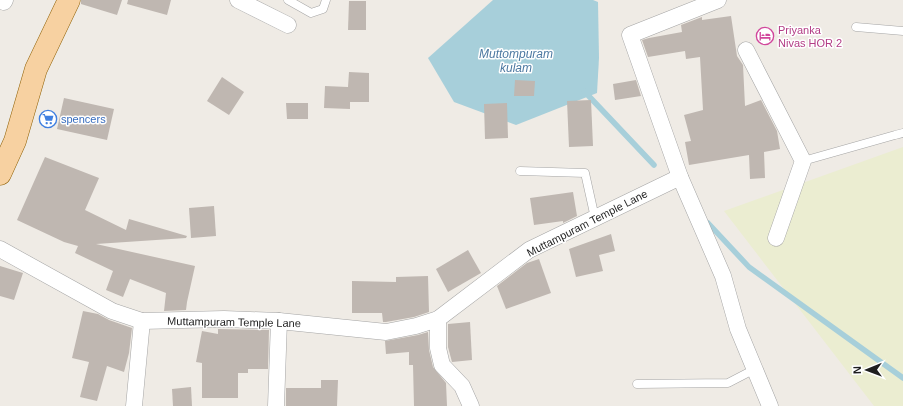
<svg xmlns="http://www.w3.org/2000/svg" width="903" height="406" font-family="Arial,sans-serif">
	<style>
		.farmland { fill: #ebedd1 }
		.water { fill: #a7cfda }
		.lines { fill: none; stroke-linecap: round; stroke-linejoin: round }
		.stream { stroke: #a7cfda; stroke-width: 5.5 }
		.building { fill: #bfb7b1 }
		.service-casing { stroke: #a5a5a5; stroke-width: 9 }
		.minor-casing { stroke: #a5a5a5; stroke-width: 17 }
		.primary-casing { stroke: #916207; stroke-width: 23 }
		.service { stroke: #fff; stroke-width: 8 }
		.minor { stroke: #fff; stroke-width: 16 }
		.primary { stroke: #f7d1a1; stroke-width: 22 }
		.labels { text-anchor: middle; stroke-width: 3; stroke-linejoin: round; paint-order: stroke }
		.hotel-label { font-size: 11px; fill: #b23c85; stroke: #fff; text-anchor: start }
		.shop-label { font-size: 11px; fill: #366cbe; stroke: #fff; text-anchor: start }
		.street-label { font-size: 11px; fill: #1e1e1e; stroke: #fff }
		.water-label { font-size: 12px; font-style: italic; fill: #4c78a1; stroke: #fff }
	</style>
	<rect width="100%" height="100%" fill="#efebe5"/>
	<polygon class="farmland" points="903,147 903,406 874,406 724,211"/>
	<polygon class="water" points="493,0 593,0 598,2 599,58 597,93 516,125 454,102 428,58"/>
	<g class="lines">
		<g class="stream">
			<polyline points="584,91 654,165"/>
			<polyline points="708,223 749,267 903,378"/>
		</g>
	</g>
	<g class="building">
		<polygon points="81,0 122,0 117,15 81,4"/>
		<polygon points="128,0 171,0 167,15 127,4"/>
		<polygon points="349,1 366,1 366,30 348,30"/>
		<polygon points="731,16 737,56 743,65 745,106 761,100 777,131 780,149 764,152 765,178 750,179 749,155 689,165 685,142 691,141 684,115 703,110 700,57 686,59 685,51 648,57 642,40 649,38 682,32 681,25 702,17 702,20"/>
		<polygon points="349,72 369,73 369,102 350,102 350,109 324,108 325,86 348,87"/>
		<polygon points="222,77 244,92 229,115 207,101"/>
		<polygon points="515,80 535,81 534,96 514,96"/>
		<polygon points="636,80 641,96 615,100 613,84"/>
		<polygon points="64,98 114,109 107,140 57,129"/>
		<polygon points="591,100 593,146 569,147 567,101"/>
		<polygon points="286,103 308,103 308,119 287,119"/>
		<polygon points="507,103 508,138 485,139 484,104"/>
		<polygon points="45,157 99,178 85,210 126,230 129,219 187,236 186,238 96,244 195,266 187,302 186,310 164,311 166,293 130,279 123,297 106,290 113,271 75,253 78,246 64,242 17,220"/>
		<polygon points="573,192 577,216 563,223 563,221 534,225 530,198"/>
		<polygon points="214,206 216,236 191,238 189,208"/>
		<polygon points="611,234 615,251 599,255 603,271 576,277 569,249"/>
		<polygon points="468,250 481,273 448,292 436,269"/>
		<polygon points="539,259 551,293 506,309 497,286 527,263"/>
		<polygon points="0,266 23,273 14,300 0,296"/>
		<polygon points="428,276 429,312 414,317 386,322 383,322 382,313 352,313 352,281 396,282 396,277"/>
		<polygon points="83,311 98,314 109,320 132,328 129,353 124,372 107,366 97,401 80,397 89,362 72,358"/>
		<polygon points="470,322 472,360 452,362 448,347 448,324"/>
		<polygon points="218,329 269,330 268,369 248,369 248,373 238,373 238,398 202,398 202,363 196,362 202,331 218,334"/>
		<polygon points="428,332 429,350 433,367 446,383 447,406 414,406 413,365 409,365 409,352 386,354 385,341 418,335"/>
		<polygon points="321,380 338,380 337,406 286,406 286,388 321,388"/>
		<polygon points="191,387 192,406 173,406 172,389"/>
	</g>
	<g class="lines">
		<defs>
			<g id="service">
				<polyline points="288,0 311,13 323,9 326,0"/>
				<polyline points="856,27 903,31"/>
				<polyline points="803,161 895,135 903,133"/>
				<polyline points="520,171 585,173 595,218"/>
				<polyline points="637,384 728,383 755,369"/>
			</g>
			<g id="minor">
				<polyline points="238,0 288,25"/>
				<polyline points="718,0 630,35 680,177 723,276 738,329 770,406"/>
				<polyline points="4,2 5,0"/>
				<polyline points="746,50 803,161 776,238"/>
				<polyline points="0,249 112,311 142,321 224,319 279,321 386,332 416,326 438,319 529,250 680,177"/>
				<polyline points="438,319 438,348 442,365 462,386 471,406"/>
				<polyline points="134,406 142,321"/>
				<polyline points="276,406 279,321"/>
			</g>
			<polyline id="primary" points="0,174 15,141 36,69 69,0"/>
		</defs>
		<use href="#service" class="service-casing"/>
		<use href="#minor" class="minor-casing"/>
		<use href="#primary" class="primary-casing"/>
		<use href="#service" class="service"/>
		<use href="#minor" class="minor"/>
		<use href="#primary" class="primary"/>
	</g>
	<defs>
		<symbol id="hotel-ring" viewBox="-11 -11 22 22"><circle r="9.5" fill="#fff" stroke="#d1479c" stroke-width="1.5"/><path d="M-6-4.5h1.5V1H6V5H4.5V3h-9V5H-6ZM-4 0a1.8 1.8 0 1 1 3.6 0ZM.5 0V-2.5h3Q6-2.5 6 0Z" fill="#d1479c"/></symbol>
		<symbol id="supermarket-ring" viewBox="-11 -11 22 22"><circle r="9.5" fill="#fff" stroke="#3f7fe0" stroke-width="1.5"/><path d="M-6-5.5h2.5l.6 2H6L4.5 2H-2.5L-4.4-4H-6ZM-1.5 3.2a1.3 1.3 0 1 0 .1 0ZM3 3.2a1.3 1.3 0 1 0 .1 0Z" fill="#3f7fe0"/></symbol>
	</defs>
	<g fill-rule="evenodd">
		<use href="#hotel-ring" x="755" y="26" width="20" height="20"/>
		<use href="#supermarket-ring" x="38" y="109" width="20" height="20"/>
	</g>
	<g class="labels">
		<g class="hotel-label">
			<text x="778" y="34">Priyanka<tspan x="778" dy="13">Nivas HOR 2</tspan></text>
		</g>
		<g class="shop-label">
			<text x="61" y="123">spencers</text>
		</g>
		<g class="street-label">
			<text transform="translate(587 223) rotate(-27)" y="4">Muttampuram Temple Lane</text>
			<text transform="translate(234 322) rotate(1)" y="4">Muttampuram Temple Lane</text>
		</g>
		<g class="water-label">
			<text x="516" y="58">Muttompuram<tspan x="516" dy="14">kulam</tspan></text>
		</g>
	</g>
	<g transform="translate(867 370) rotate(269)" stroke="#ffffff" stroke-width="3" paint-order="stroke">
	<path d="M0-3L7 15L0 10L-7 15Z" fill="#1e1e1e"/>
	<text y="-6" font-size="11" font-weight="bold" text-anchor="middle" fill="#1e1e1e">N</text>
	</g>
</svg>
